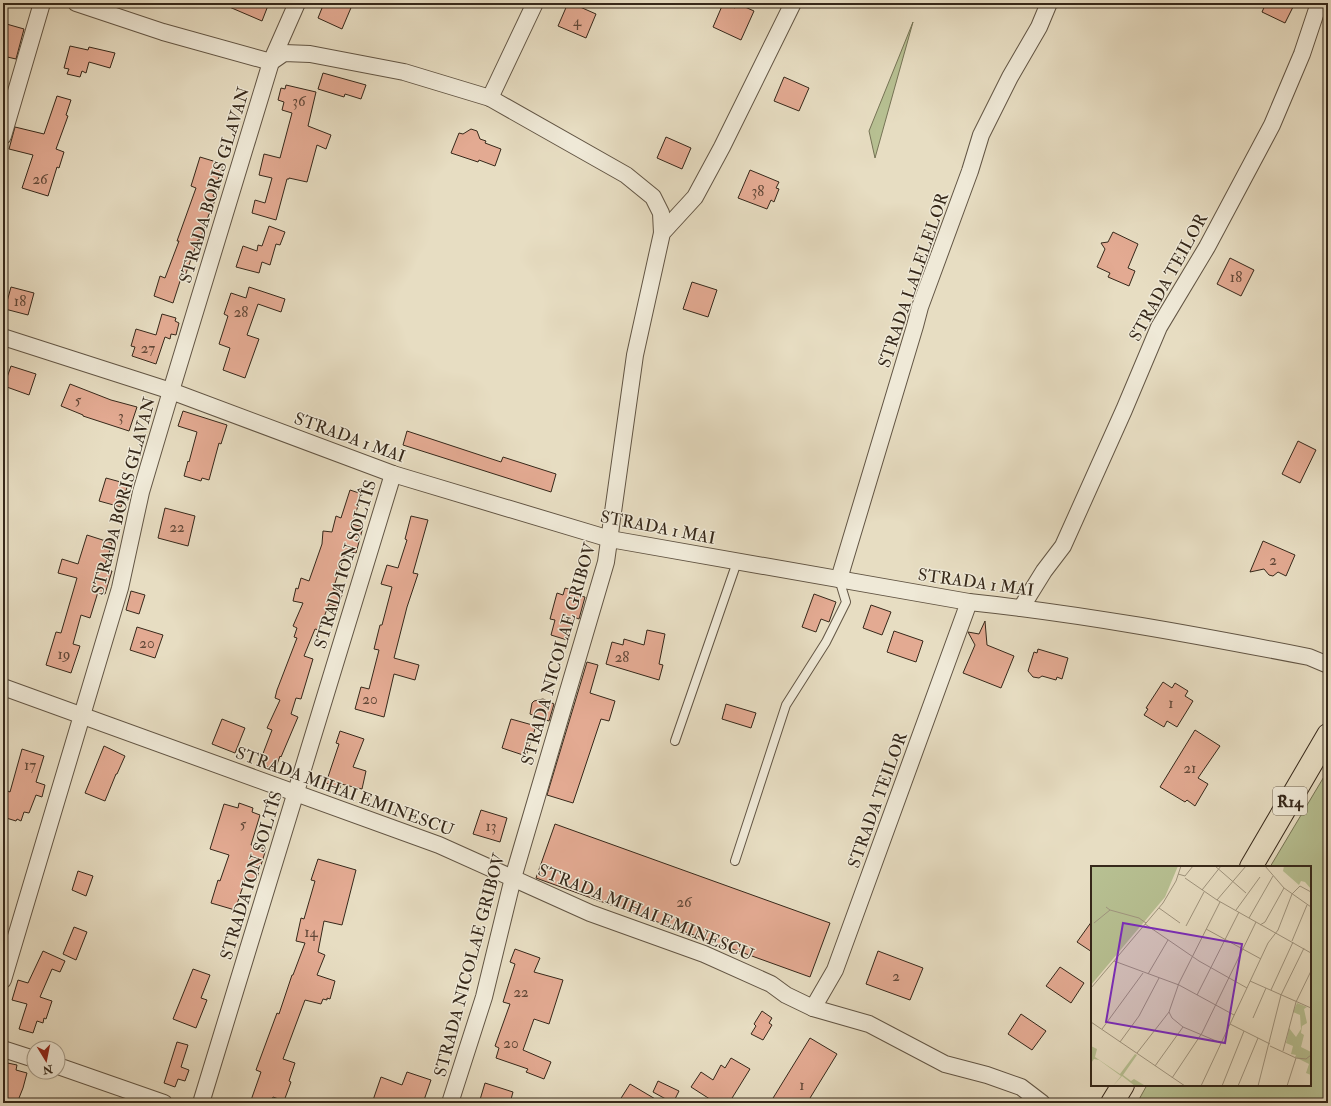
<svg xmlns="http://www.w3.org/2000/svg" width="1331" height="1106" font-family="'IM FELL Double Pica',serif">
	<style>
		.green { fill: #b7c092; stroke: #767456 }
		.building { fill: #e3aa92; stroke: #36281a }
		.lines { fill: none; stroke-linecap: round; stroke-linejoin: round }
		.service-casing { stroke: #625544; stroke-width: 10 }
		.minor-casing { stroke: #625544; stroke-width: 18 }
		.primary-casing { stroke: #36281a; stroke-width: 24 }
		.service { stroke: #efe9d7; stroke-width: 8 }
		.minor { stroke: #efe9d7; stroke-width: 16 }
		.primary { stroke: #e7ddc2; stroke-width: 22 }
		.labels { text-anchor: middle; stroke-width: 3; stroke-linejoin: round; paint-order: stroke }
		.number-label { font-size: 15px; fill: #614838 }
		.shield { fill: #efe9d7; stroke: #6e6253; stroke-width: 1 }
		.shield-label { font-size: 16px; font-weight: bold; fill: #36281a }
		.street-label { font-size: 17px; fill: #36281a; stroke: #efe9d7 }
		.inset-road { fill: none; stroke: #a0957f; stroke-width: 1 }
		.view { fill: #7b2cbf; fill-opacity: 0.15; stroke: #7b2cbf; stroke-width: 2 }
		.inset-edge { fill: none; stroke: #36281a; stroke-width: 2 }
	</style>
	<rect width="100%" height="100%" fill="#e7ddc2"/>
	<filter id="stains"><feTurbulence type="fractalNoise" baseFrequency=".005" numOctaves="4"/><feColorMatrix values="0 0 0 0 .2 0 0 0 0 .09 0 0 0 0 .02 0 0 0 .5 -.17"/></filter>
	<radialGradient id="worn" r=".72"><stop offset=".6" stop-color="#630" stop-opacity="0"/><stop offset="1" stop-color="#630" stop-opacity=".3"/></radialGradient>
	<g class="green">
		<polygon points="913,22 875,158 869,131"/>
		<polygon points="1328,770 1328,1103 1137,1103 1147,1085 1310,1085 1310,867 1270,867"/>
	</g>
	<g class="building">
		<polygon points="220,3 269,3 262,21"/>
		<polygon points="324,3 353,3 342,29 318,18"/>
		<polygon points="568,3 571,3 596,14 586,38 558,26"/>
		<polygon points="725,3 735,8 736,3 754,11 741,40 713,27 722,6 724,7"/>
		<polygon points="1266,3 1285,3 1293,7 1285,23 1262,12"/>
		<polygon points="3,23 24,29 16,59 3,56"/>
		<polygon points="70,46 88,50 89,47 115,53 110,68 89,62 86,73 82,71 80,77 67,74 69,69 64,68"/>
		<polygon points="323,73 366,85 361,99 345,94 344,97 318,89"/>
		<polygon points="784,77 809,88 799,111 774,101"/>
		<polygon points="286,85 316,92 308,126 331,135 326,149 317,145 307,182 289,178 289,179 287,179 276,220 252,213 255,200 265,203 272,178 259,175 264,154 280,158 292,113 282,110 284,102 278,100 281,88 285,89"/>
		<polygon points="57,96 71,100 66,115 68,116 56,149 64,152 59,168 57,167 48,196 22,188 33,155 9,149 15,127 44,134"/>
		<polygon points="471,129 477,131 480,139 486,141 485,143 501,149 495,166 479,160 478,162 451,153 459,133 463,134"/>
		<polygon points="666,137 691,148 682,169 657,158"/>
		<polygon points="200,157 223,164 213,196 216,197 210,214 209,214 200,240 198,240 185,276 182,275 173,303 154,296 160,276 165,278 179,241 177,241 196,188 191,186"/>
		<polygon points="750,170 779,182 776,188 779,189 774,202 771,200 767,209 738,198"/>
		<polygon points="269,226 285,232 280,245 276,244 270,265 262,262 259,273 236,267 243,246 257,251 258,245 262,246"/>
		<polygon points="1113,232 1138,244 1128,268 1135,271 1129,286 1108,277 1110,273 1097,267 1105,249 1101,243 1108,242"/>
		<polygon points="1230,258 1254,270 1241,296 1217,284"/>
		<polygon points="692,282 717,290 708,317 683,309"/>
		<polygon points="11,287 34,293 28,315 5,309"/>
		<polygon points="249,287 285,299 281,312 258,304 247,335 259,339 245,378 223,370 230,348 219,344 228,316 224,314 231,293 246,298"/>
		<polygon points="162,314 176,318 175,321 179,323 176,335 171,334 170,339 165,337 156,364 132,356 135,347 131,346 136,329 156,335"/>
		<polygon points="11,366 36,374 29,395 4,386"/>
		<polygon points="70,384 111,400 137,407 129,431 83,416 83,415 61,406"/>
		<polygon points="183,411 227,425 221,444 219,443 209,480 202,478 201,481 184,476 188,461 189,462 197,432 178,426"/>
		<polygon points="407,431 501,462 503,457 556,474 551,492 403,445"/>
		<polygon points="1298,441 1316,450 1300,483 1282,474"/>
		<polygon points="106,478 128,484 121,507 99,501"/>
		<polygon points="350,490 362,494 352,524 363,527 356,553 346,551 333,589 343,592 338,607 329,604 319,630 315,629 304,656 313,659 301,699 296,698 291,714 298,717 281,757 280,756 275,770 259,764 272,730 267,728 280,700 275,698 277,690 297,638 294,637 297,628 293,626 303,603 293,601 296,588 298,589 301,578 309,581 322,544 323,531 332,532 336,516 341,518"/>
		<polygon points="165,508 195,516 188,546 158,538"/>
		<polygon points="411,516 428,520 413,573 418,574 407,607 394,658 419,665 415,680 394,674 384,717 355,709 361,687 369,689 379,650 374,649 380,625 382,625 392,587 381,584 387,565 398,568 407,540 405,539"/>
		<polygon points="87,535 112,543 104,569 112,571 105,594 98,592 90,618 81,615 73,644 80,646 71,673 46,665 56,632 61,633 77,578 58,573 62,559 78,564"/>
		<polygon points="1263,541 1295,555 1286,576 1278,572 1273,576 1269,575 1264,569 1250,572"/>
		<polygon points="565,588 576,591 575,595 585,597 579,619 574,617 567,640 551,635 555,620 550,619 557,593 563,595"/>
		<polygon points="131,591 145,595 139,614 126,610"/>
		<polygon points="814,594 836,602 829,622 821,619 816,632 802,627"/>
		<polygon points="871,605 891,612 882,635 863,628"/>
		<polygon points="985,621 987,645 1014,656 1001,688 963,673 975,645 968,632 979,634"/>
		<polygon points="137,627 163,635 155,658 130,650"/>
		<polygon points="647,630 665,634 659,664 663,665 659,680 606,664 612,642 623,645 624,639 644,645"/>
		<polygon points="894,631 923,641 916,662 887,652"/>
		<polygon points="1038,649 1068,658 1062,679 1057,677 1056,680 1042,676 1039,678 1033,677 1028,671 1034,652 1037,653"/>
		<polygon points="587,662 598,665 590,693 615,701 609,721 601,719 573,803 547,795"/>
		<polygon points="1163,682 1172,688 1175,683 1188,691 1185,696 1193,701 1177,727 1167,721 1164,727 1144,715 1148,709 1146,708"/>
		<polygon points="543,699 554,704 549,721 530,714 532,703 534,701"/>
		<polygon points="726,704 756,713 751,728 722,719"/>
		<polygon points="222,719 245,728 235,753 212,744"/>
		<polygon points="511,719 536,726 526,756 502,748"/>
		<polygon points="1195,730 1220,746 1198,778 1208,784 1195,806 1187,800 1185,802 1160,787"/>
		<polygon points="340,731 364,739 353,767 366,771 362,789 341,784 340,788 326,783 339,744 336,743"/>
		<polygon points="104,746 125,756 117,774 116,774 105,801 85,793"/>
		<polygon points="22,749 44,756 36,782 45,785 42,797 36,795 29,813 24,812 21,821 17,819 16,821 3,817 3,789 10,792"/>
		<polygon points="239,803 253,808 252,812 260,815 251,845 266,849 256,881 246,877 235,910 211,903 218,880 220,881 229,855 210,849 224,804 238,808"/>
		<polygon points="481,810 507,818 500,842 473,834"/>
		<polygon points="555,824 830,923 810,977 536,878"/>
		<polygon points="318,859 356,870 342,925 324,921 318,952 325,955 317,975 335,981 330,999 327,998 327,1000 323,999 321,1004 305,1000 283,1059 295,1063 289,1081 291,1082 284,1101 273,1097 270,1103 250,1103 261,1072 256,1070 277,1013 279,1014 292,975 293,975 305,943 296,941 301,918 304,919 315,881 311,880"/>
		<polygon points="78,871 93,876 86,896 72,890"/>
		<polygon points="1092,921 1092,952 1077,942"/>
		<polygon points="74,927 87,932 76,960 63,954"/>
		<polygon points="515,949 540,958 534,972 563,980 549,1024 534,1019 523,1050 551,1062 544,1079 526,1072 528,1069 496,1058 499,1048 495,1046 510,1004 503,1002 515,964 510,962"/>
		<polygon points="43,951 65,961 60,972 52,969 40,997 52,1001 46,1019 44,1018 43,1023 37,1021 33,1033 19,1029 27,1004 12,1000 18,980 28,983"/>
		<polygon points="878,951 923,968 910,1000 866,984"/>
		<polygon points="1060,967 1084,983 1071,1003 1046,986"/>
		<polygon points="193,969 210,975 201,998 207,1000 196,1028 173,1019"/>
		<polygon points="762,1011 772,1018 769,1023 772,1025 763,1040 751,1034 756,1026 754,1024"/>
		<polygon points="1021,1014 1046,1031 1032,1050 1008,1034"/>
		<polygon points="810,1038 837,1054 807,1103 770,1103"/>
		<polygon points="177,1042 188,1045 181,1067 189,1070 185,1081 178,1079 175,1087 164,1083"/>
		<polygon points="731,1058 750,1069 729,1103 716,1103 691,1087 701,1072 713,1080 721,1065 725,1068"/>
		<polygon points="3,1062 17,1065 16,1070 27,1073 23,1088 17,1103 3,1103"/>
		<polygon points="407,1072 431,1080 423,1103 372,1103 381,1077 402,1085"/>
		<polygon points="658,1081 679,1091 673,1103 653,1092"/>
		<polygon points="485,1083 513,1092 510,1103 479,1103"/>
		<polygon points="630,1084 662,1103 618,1103"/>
	</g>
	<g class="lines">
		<defs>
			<g id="service">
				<polyline points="675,741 737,562"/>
				<polyline points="735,861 786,705 826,642 846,602 839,579"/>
			</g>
			<g id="minor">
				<polyline points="76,3 163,32 271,62 284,53 310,54 404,72 490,98 626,175 653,197 661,213 662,233"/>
				<polyline points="490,98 535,3"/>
				<polyline points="3,136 42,3"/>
				<path d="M 3,337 L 171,391 L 393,474 L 610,539 L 969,602 C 1083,614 1196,635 1309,657 L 1328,665"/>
				<polyline points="839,579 915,326 920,307 970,171 981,135 1010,77 1039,27 1049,3"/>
				<polyline points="1021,608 1044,571 1063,546 1124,410 1159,327 1207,247 1272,125 1302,54 1319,3"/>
				<polyline points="3,687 439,845 590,913 704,954 771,984 786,995 813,1008 869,1024 945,1064 987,1075 1021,1087 1042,1103"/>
				<polyline points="3,980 120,588 141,492 171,391 271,62 297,3"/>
				<polyline points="813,1008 835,970 969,602"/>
				<polyline points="3,1049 34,1059"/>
				<polyline points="58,1066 164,1103"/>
				<path d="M 201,1103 C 265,893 328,683 393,474"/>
				<polyline points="450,1103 484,997 513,878 606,562 635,355 662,233 695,197 722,147 793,3"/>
			</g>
			<g id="primary">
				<polyline points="1251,867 1328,735"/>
				<polyline points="1112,1103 1123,1085"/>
			</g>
		</defs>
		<use href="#service" class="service-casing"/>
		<use href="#minor" class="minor-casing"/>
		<use href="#primary" class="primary-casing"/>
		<use href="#service" class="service"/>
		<use href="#minor" class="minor"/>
		<use href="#primary" class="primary"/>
	</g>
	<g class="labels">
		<g class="number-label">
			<text x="577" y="26">4</text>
			<text x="299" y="106">36</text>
			<text x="40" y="184">26</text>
			<text x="758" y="196">38</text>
			<text x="1236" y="282">18</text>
			<text x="20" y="306">18</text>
			<text x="241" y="317">28</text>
			<text x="148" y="353">27</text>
			<text x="78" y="405">5</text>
			<text x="121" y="421">3</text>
			<text x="177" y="532">22</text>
			<text x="1273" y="565">2</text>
			<text x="147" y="648">20</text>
			<text x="64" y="659">19</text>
			<text x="622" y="662">28</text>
			<text x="370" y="704">20</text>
			<text x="1171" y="708">1</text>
			<text x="30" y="770">17</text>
			<text x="1190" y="773">21</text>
			<text x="243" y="829">5</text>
			<text x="491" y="831">13</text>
			<text x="684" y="907">26</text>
			<text x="311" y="937">14</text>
			<text x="896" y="981">2</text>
			<text x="521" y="997">22</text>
			<text x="511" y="1048">20</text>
			<text x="802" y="1090">1</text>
		</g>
		<rect class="shield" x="1273" y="787" width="34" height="28" rx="3"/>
		<g class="shield-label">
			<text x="1290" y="807">R14</text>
		</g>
		<g class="street-label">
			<text transform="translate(214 185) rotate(-73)" y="6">STRADA BORIS GLAVAN</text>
			<text transform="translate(1168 277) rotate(-61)" y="6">STRADA TEILOR</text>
			<text transform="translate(913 280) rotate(-71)" y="6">STRADA LALELELOR</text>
			<text transform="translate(350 437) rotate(20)" y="6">STRADA 1 MAI</text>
			<text transform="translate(123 496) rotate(-75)" y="6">STRADA BORIS GLAVAN</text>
			<text transform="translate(658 527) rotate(11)" y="6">STRADA 1 MAI</text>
			<text transform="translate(345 564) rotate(-73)" y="6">STRADA ION SOLTÎS</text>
			<text transform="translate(976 582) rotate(8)" y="6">STRADA 1 MAI</text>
			<text transform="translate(558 654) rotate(-74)" y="6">STRADA NICOLAE GRIBOV</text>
			<text transform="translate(345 791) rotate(20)" y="6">STRADA MIHAI EMINESCU</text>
			<text transform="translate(877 800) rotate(-70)" y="6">STRADA TEILOR</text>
			<text transform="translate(251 875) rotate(-73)" y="6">STRADA ION SOLTÎS</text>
			<text transform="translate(646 912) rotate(22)" y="6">STRADA MIHAI EMINESCU</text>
			<text transform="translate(469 965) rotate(-75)" y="6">STRADA NICOLAE GRIBOV</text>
		</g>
	</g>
	<g transform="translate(1091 866)">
		<rect width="220" height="220" fill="#e7ddc2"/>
		<path d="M 0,0 L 87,0 L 74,31 L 0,119 ZM 193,0 L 220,0 L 220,23 L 214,16 L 210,15 L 208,19 L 192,5 ZM 206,137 L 216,141 L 213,143 L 216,157 L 211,160 L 210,167 L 213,169 L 210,181 L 220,186 L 220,209 L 215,207 L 218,198 L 204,191 L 205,189 L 200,188 L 202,180 L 195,177 L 198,162 L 205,171 L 210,163 L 209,149 L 202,146 ZM 0,180 L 6,183 L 4,191 L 29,208 L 44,188 L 46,189 L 32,209 L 40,215 L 43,213 L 53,219 L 44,220 L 31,210 L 22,220 L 30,210 L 8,194 L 3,193 L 0,197 Z" fill="#b7c092"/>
		<path class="inset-road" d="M 124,0 L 155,27M 174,0 L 193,22 L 220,41M 87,8 L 94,10 L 102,0M 94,12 L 126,34 L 220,87M 111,24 L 130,0M 126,34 L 155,0M 15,41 L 19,44 L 48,52 L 55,57M 68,42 L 89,57M 145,44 L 169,11M 158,52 L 182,10M 3,57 L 19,44M 54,58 L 108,95 L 156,122M 169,59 L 174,56 L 193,22M 95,60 L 113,26M 115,63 L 170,93M 201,75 L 216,39M 23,95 L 88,119 L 143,149M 57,108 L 77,74M 159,115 L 220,142M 0,122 L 72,37 L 85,15 L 90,0M 180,124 L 202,76M 106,129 L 148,46M 78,146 L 81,152 L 92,161 L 130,177M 162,152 L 175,122M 0,156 L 94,220M 139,158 L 179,178M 11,163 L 52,107M 29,176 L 48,150 L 68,112M 179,180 L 205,192 L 215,193 L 220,189M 192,185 L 205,136 L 220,105M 46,187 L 78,146 L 88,117 L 129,36M 64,200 L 92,161M 81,212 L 111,167 L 165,56M 110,220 L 177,77 L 187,64 L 201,28 L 209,20 L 220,26M 131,220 L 153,165M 147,220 L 167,172M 167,220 L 190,129 L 213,82M 196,220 L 205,192"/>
		<path class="view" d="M 32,57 L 151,78 L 134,177 L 15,156 Z"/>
		<rect width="220" height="220" class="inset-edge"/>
	</g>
	<rect width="1331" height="1106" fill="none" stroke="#e7ddc2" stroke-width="16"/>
	<rect x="4" y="4" width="1323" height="1098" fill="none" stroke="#36281a" stroke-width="2"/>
	<rect x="8" y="8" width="1315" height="1090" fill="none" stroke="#36281a"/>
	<g transform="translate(46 1060) rotate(170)"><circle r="19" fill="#efe9d7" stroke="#a59c8b"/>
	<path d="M0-3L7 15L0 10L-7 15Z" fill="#8f2418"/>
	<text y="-6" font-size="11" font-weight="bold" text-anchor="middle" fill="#36281a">N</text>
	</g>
	<rect width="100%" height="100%" filter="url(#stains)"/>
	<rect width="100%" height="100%" fill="url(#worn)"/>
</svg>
